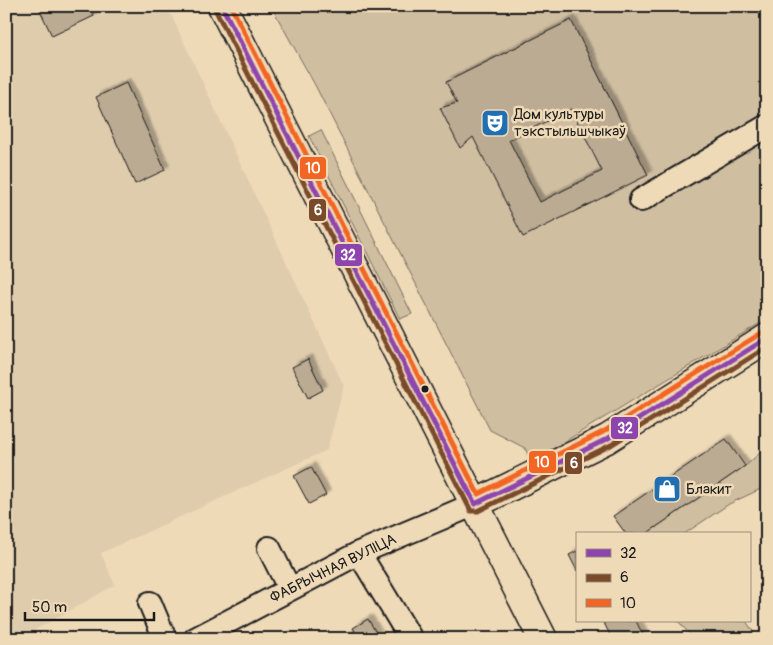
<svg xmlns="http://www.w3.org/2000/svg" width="773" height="645" font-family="Pangolin,sans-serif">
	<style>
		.built { fill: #dfccad }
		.green { fill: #d0bea1; stroke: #766d5e }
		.building { fill: #bbab92; stroke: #1c1c1c; fill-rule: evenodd; filter: url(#shadow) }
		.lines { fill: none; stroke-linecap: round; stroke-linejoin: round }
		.minor-casing { stroke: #1c1c1c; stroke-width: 26 }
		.major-casing { stroke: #1c1c1c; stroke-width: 31 }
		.minor { stroke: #efdab8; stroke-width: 22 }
		.major { stroke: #efdab8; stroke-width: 28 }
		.bus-1-casing { stroke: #efdab8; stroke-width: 9 }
		.bus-2-casing { stroke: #efdab8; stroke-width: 9 }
		.bus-3-casing { stroke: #efdab8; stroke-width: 9 }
		.bus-1 { stroke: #8e44ad; stroke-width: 5 }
		.bus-2 { stroke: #7a4b2a; stroke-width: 5 }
		.bus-3 { stroke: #f26522; stroke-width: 5 }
		.bus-dot { fill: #1c1c1c; stroke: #efdab8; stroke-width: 2 }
		.labels { text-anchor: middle; stroke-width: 5; stroke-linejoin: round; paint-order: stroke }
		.poi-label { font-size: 15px; fill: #1c1c1c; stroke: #efdab8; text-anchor: start }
		.street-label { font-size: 15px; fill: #1c1c1c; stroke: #efdab8 }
		.line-badge { stroke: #efdab8; stroke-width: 2 }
		.badge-label { font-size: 14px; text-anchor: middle; font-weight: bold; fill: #fff }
	</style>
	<defs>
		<filter id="shadow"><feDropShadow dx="4.5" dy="-4.5" stdDeviation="1" flood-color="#0004"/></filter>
	</defs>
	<rect width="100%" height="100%" fill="#efdab8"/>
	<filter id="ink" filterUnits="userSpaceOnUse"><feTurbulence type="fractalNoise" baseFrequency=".02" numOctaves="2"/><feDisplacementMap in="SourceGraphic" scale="10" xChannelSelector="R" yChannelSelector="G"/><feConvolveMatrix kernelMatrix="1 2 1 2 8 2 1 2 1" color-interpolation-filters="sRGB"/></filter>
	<g filter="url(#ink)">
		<polygon class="built" points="6,6 167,6 344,386 327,450 101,553 115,585 19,639 6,639"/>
		<g class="green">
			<polygon points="271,6 767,6 767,319 531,462 525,448 490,430 315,85"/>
			<polygon points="321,130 412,314 400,319 309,136"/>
			<polygon points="767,447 767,486 729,504 684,534 646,534 745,466"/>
			<polygon points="678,621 746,621 754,633 742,639 694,639"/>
		</g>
		<g class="building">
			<polygon points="38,6 90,6 94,16 52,36"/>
			<path d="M 571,20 L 648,175 L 523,237 L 473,137 L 460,148 L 440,108 L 457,103 L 446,82 ZM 571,109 L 602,171 L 540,202 L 509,140 Z"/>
			<polygon points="126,83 165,170 135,184 96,97"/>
			<polygon points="308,359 323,390 308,398 292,367"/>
			<polygon points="726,439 745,466 646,534 626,534 613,516"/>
			<polygon points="311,467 326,495 309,504 294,476"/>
			<polygon points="577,551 577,571 569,555"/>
			<polygon points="368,619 380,639 342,639 355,631 353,628"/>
			<polygon points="603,621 636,621 645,639 612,639"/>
		</g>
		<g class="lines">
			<defs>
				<g id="minor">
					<polyline points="641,200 767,126"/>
					<polyline points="269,548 289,588"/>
					<polyline points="359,553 411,639"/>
					<polyline points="150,603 165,639"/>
					<polyline points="195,639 359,553 475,504"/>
				</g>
				<g id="major">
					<polyline points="222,6 543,639"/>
					<polyline points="475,504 607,439 767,338"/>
				</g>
			</defs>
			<use href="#minor" class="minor-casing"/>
			<use href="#major" class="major-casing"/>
			<use href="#minor" class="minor"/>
			<use href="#major" class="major"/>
			<defs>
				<g id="bus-1">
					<polyline points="222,6 475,504"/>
					<polyline points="475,504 607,439 767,338"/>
				</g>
				<polyline id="bus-2" points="215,9 471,511 478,511 611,445 767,347"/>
				<polyline id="bus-3" points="231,6 478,494 603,432 763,332"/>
			</defs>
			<use href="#bus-1" class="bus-1-casing"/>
			<use href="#bus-2" class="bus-2-casing"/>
			<use href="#bus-3" class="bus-3-casing"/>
			<use href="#bus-1" class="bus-1"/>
			<use href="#bus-2" class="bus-2"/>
			<use href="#bus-3" class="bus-3"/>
		</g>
	</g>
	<defs>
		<symbol id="theatre-square" viewBox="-11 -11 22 22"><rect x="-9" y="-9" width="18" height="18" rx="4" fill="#1f6fb2" stroke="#efdab8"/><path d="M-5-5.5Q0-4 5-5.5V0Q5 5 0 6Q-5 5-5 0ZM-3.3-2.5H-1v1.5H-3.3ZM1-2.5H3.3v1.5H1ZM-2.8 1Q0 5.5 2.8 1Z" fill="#fff"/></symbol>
		<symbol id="shop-square" viewBox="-11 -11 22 22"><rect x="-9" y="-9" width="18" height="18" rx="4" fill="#1f6fb2" stroke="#efdab8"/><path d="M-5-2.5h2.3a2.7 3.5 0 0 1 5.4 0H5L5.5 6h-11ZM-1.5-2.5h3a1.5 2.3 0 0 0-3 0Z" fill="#fff"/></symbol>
	</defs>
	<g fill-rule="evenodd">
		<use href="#theatre-square" x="479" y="107" width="32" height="32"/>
		<use href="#shop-square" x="651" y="473" width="32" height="32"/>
	</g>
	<circle class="bus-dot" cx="425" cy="389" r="4.5"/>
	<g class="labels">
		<g class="poi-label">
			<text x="514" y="119">Дом культуры<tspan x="514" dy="17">тэкстыльшчыкаў</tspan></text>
			<text x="686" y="494">Блакит</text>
		</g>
		<g class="street-label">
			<text transform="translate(333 568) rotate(-26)" y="5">ФАБРЫЧНАЯ ВУЛІЦА</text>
		</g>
	</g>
	<g class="line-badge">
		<rect x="299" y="156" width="28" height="24" rx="5" fill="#f26522"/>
		<rect x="308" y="198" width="19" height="24" rx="5" fill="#7a4b2a"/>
		<rect x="334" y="243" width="29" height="24" rx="5" fill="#8e44ad"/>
		<rect x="610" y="416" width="29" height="24" rx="5" fill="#8e44ad"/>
		<rect x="528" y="450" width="29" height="24" rx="5" fill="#f26522"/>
		<rect x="564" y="451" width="19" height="24" rx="5" fill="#7a4b2a"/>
	</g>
	<g class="badge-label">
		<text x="313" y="173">10</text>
		<text x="318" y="215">6</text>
		<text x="348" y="260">32</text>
		<text x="625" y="433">32</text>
		<text x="542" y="467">10</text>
		<text x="574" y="468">6</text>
	</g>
	<rect width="773" height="645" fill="none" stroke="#efdab8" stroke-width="25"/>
	<rect x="12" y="12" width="748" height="620" fill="none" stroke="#1c1c1c" stroke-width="2" filter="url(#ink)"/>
	<rect x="576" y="532" width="175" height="90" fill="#efdab8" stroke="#9b8e7a"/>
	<rect x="586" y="549" width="25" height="8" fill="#8e44ad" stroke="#9b8e7a"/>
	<text x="620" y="558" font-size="15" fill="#1c1c1c">32</text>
	<rect x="586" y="574" width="25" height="8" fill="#7a4b2a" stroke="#9b8e7a"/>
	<text x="620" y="582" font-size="15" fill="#1c1c1c">6</text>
	<rect x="586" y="599" width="25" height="8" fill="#f26522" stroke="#9b8e7a"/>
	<text x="620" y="608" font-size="15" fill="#1c1c1c">10</text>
	<path d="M25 612v8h129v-8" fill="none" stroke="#1c1c1c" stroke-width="2.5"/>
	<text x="32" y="612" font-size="15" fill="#1c1c1c" stroke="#efdab8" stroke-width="4" paint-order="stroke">50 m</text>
</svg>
